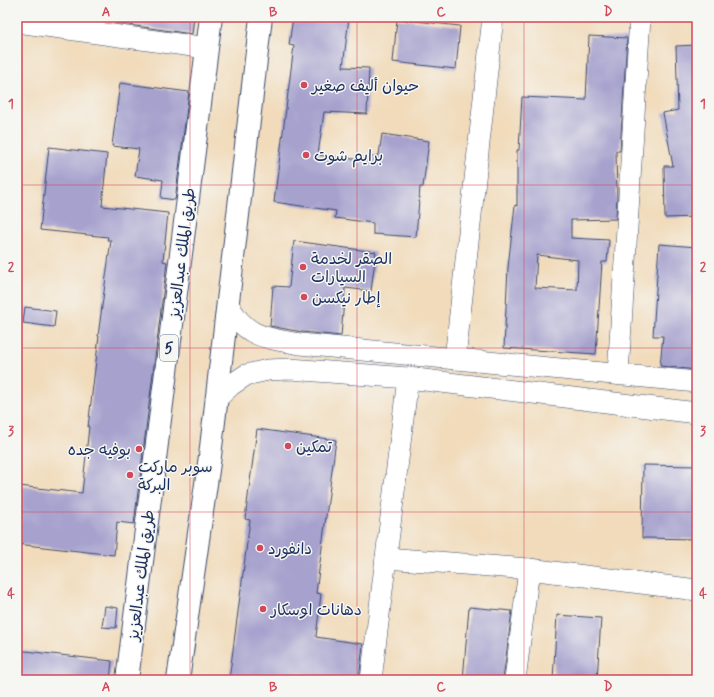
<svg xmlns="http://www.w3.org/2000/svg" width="714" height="697" font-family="Mynerve,'Playpen Sans Arabic',sans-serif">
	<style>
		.building { fill: #a6a1cd; fill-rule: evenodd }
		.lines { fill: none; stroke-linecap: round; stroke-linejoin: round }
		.minor-casing { stroke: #3b496c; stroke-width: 22 }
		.trunk-casing { stroke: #3b496c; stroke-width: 24 }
		.minor { stroke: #fff; stroke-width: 21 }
		.trunk { stroke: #fff; stroke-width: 22 }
		.grid { fill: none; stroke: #d1495b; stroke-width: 1; stroke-opacity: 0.55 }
		.poi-dot { fill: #d1495b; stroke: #f6f6f2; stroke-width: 1.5 }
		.labels { text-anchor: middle; stroke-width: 3; stroke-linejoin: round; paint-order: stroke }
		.shield { fill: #f6f6f2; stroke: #5d6b8a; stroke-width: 1 }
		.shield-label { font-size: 15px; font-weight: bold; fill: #1b2f5e }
		.poi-label { font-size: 16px; fill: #1b2f5e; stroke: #f6f6f2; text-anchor: start }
		.street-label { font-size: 16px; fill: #1b2f5e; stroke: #f6f6f2 }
		.neatline { fill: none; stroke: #d1495b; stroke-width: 1.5 }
		.grid-label { font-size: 13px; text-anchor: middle; font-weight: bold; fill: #d1495b }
	</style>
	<rect width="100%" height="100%" fill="#f6f6f2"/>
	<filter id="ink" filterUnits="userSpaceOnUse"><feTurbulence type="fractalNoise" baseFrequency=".025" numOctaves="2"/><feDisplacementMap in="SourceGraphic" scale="8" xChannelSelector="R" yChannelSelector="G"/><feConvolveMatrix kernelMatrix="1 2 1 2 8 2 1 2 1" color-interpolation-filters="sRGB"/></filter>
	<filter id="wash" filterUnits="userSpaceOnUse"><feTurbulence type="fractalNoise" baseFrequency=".012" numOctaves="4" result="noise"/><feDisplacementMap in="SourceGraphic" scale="16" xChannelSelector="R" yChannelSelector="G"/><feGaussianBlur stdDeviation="0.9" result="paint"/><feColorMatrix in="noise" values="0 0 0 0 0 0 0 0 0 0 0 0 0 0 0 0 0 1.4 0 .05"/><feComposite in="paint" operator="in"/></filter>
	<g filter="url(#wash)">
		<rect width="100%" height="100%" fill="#f1dbbb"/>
		<g id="blocks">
			<g class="building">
				<polygon points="115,17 194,17 192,34 115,23"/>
				<polygon points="293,17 349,17 343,67 369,68 367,114 324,112 318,155 362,160 379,155 382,134 429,141 423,187 420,187 416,237 373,234 373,223 335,218 336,211 274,202 294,46 289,45"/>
				<polygon points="397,19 460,26 456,69 393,62"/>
				<path d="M 589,36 L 627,38 L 620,151 L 616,151 L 617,198 L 616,219 L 571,220 L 571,238 L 609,240 L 607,262 L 602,262 L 596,354 L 504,348 L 508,267 L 515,205 L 517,206 L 517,150 L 519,150 L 522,97 L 586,100 ZM 537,255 L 578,260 L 577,290 L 535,288 Z"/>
				<polygon points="697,45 697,217 665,218 664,166 673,166 663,113 678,110 676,46"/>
				<polygon points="120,83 189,92 175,200 161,198 163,180 135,176 139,149 112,146"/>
				<polygon points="49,147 107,154 102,206 168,213 163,261 167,262 134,524 117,522 114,555 17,544 17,503 19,486 82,493 89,427 88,427 99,336 98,336 111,240 107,240 108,237 40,230"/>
				<polygon points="294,241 376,252 371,291 345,288 341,336 302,332 270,326 273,286 289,287"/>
				<polygon points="659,244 697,247 697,370 660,366 663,336 653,336"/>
				<polygon points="25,307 56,311 54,327 23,323"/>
				<polygon points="257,429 336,440 316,593 321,594 316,637 363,644 359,680 229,680 250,520 245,519"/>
				<polygon points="643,465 696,466 697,539 642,538"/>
				<polygon points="105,606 118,608 116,628 102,627"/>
				<polygon points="469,607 512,611 503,680 463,680"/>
				<polygon points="557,615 601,618 597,680 553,680"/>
				<polygon points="17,650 112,661 110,680 17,680"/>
			</g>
		</g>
	</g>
	<g filter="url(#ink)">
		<use href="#blocks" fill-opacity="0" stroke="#3b496c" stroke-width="1"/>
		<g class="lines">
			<defs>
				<g id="minor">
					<polyline points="17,22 207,48"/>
					<path d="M 228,304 C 245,338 267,338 300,344 L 697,382"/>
					<polyline points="455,359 493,17"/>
					<polyline points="618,374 640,17"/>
					<polyline points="216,399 231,385 246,375 268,370 290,369 408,378 697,413"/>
					<polyline points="386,558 529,569"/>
					<polyline points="371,680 408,378"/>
					<polyline points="515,680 529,569 697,590"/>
				</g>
				<g id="trunk">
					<polyline points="127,680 211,17"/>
					<polyline points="178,680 210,456 261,17"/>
				</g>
			</defs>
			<use href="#minor" class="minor-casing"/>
			<use href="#trunk" class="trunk-casing"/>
			<use href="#minor" class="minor"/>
			<use href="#trunk" class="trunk"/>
		</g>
	</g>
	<path class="grid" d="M 190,17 L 190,680M 357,17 L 357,680M 524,17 L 524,680M 17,185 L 697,185M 17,348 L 697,348M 17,512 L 697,512"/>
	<g class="poi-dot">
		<circle cx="304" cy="85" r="4"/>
		<circle cx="306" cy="155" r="4"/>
		<circle cx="303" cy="267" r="4"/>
		<circle cx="304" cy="297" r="4"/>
		<circle cx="288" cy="446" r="4"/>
		<circle cx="139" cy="449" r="4"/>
		<circle cx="130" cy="475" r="4"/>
		<circle cx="260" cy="548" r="4"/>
		<circle cx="263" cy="609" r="4"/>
	</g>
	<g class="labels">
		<rect class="shield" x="160" y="335" width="18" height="26" rx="3"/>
		<g class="shield-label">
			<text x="169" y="353">5</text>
		</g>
		<g class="poi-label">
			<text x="312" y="91">حيوان أليف صغير</text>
			<text x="314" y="161">برايم شوت</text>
			<text x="311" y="264">الصقر لخدمة<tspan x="311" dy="18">السيارات</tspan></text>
			<text x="312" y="303">إطار نيكسن</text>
			<text x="296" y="452">تمكين</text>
			<text x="131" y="455" text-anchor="end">بوفيه جده</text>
			<text x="138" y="472">سوبر ماركت<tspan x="138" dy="18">البركة</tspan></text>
			<text x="268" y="554">دانفورد</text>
			<text x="271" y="615">دهانات اوسكار</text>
		</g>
		<g class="street-label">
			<text transform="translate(181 253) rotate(-83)" y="6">طريق الملك عبدالعزيز</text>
			<text transform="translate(140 575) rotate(-83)" y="6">طريق الملك عبدالعزيز</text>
		</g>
	</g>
	<rect width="714" height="697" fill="none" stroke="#f6f6f2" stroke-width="44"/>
	<rect x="22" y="22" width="670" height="653" class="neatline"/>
	<g class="grid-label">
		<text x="106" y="16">A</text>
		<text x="273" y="16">B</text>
		<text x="441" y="16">C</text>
		<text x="608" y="16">D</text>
		<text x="11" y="108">1</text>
		<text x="703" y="108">1</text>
		<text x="11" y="271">2</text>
		<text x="703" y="271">2</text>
		<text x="11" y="435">3</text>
		<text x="703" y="435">3</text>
		<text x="11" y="598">4</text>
		<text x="703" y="598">4</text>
		<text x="106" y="691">A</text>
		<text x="273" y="691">B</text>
		<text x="441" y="691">C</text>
		<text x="608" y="691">D</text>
	</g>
</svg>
